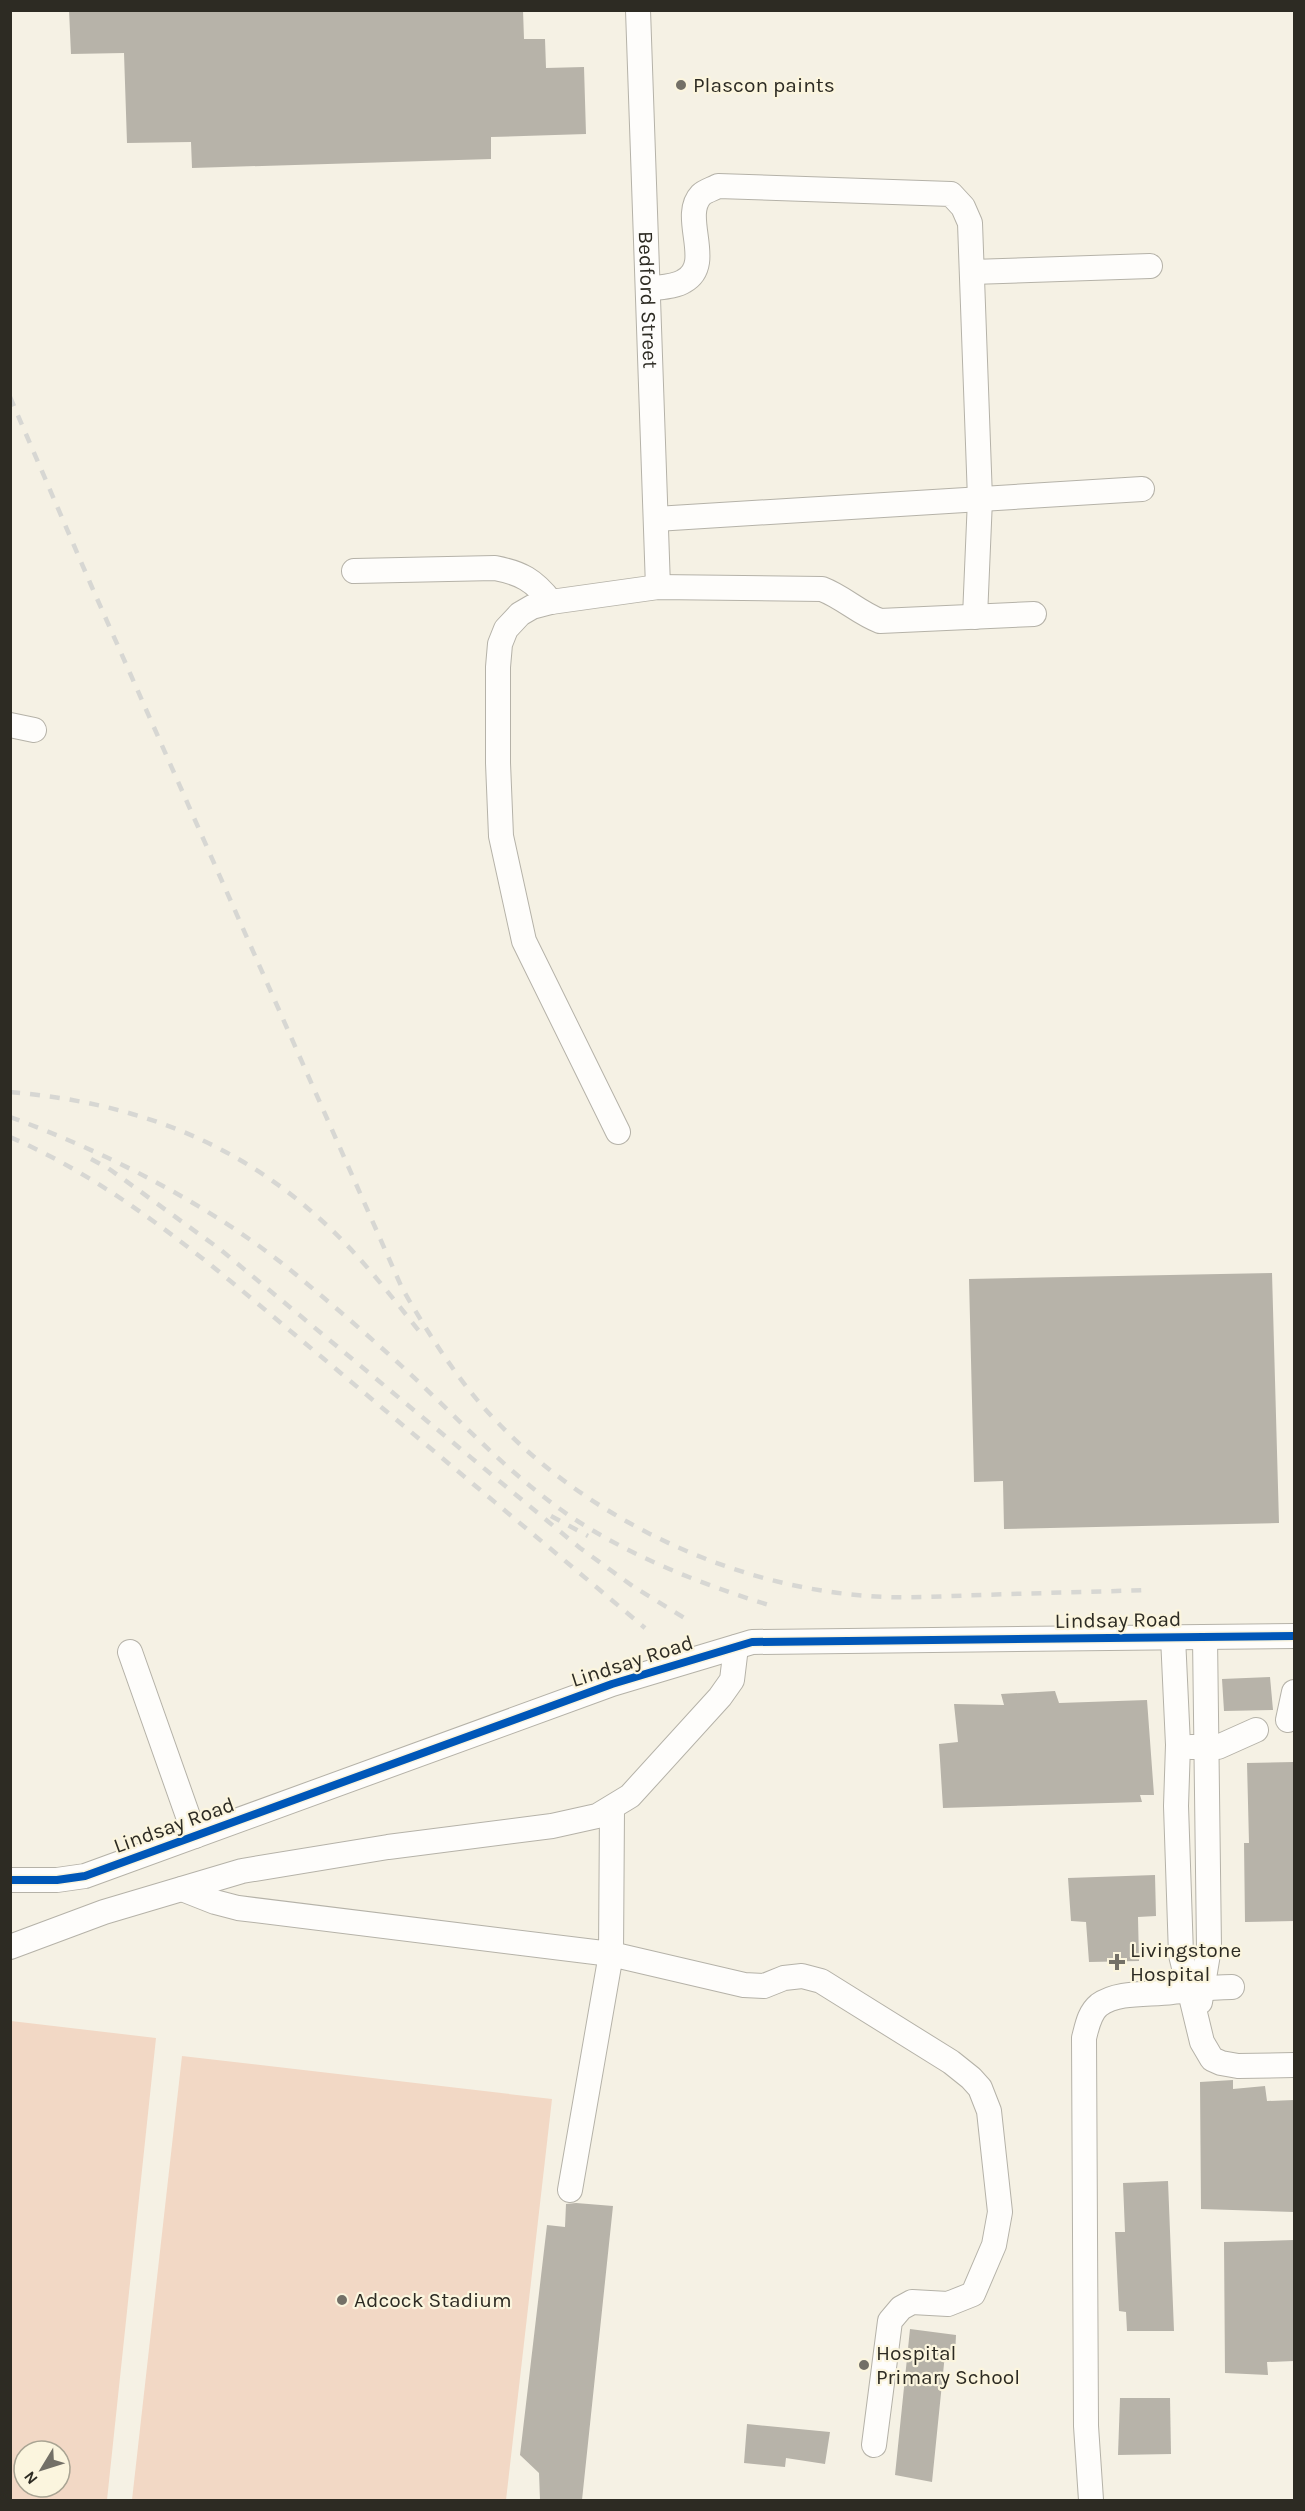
<svg xmlns="http://www.w3.org/2000/svg" width="1305" height="2511" font-family="Karla,sans-serif">
	<style>
		.green { fill: #f2d8c5; fill-rule: evenodd }
		.building { fill: #b7b3a9 }
		.lines { fill: none; stroke-linecap: round; stroke-linejoin: round }
		.minor-casing { stroke: #b5b2a8; stroke-width: 26 }
		.minor { stroke: #fefdfb; stroke-width: 24 }
		.rail { stroke: #d7d7d3; stroke-width: 4.5; stroke-dasharray: 10 10; stroke-linecap: butt }
		.cycleway-casing { stroke: #fbf5de; stroke-width: 11 }
		.cycleway { stroke: #0057b8; stroke-width: 8 }
		.poi-dot { fill: #737067; stroke: #fbf5de; stroke-width: 2 }
		.labels { text-anchor: middle; stroke-width: 4.5; stroke-linejoin: round; paint-order: stroke }
		.poi-label { font-size: 21px; fill: #2d2b23; stroke: #fbf5de; text-anchor: start }
		.street-label { font-size: 21px; fill: #2d2b23; stroke: #fbf5de }
	</style>
	<rect width="100%" height="100%" fill="#f5f1e4"/>
	<g class="green">
		<path d="M 11,2021 L 156,2038 L 107,2500 L 11,2500 ZM 24,2451 L 60,2451 L 60,2487 L 24,2487 Z"/>
		<polygon points="182,2056 552,2099 506,2500 132,2500"/>
	</g>
	<g class="building">
		<polygon points="69,10 523,10 524,39 545,39 546,68 584,67 586,134 491,137 491,159 192,168 191,142 127,143 124,53 71,54"/>
		<polygon points="1272,1273 1279,1523 1004,1529 1003,1481 974,1482 969,1279"/>
		<polygon points="1270,1677 1273,1710 1224,1711 1222,1679"/>
		<polygon points="1055,1691 1059,1703 1147,1700 1154,1795 1140,1795 1142,1802 943,1808 939,1744 958,1742 954,1704 1004,1705 1001,1694"/>
		<polygon points="1294,1762 1294,1921 1245,1922 1244,1843 1249,1843 1247,1763"/>
		<polygon points="1155,1875 1156,1916 1138,1917 1139,1961 1089,1962 1086,1922 1071,1921 1068,1878"/>
		<polygon points="1233,2080 1233,2089 1265,2086 1267,2101 1294,2100 1294,2212 1201,2209 1200,2082"/>
		<polygon points="1168,2181 1174,2331 1127,2331 1126,2312 1119,2311 1115,2232 1125,2232 1123,2183"/>
		<polygon points="576,2203 613,2206 582,2500 540,2500 539,2473 520,2455 547,2225 565,2227 566,2204"/>
		<polygon points="1294,2240 1294,2361 1267,2362 1268,2375 1225,2373 1224,2242"/>
		<polygon points="910,2329 956,2335 955,2356 945,2354 932,2482 895,2475"/>
		<polygon points="1120,2398 1170,2398 1171,2454 1118,2455"/>
		<polygon points="747,2424 830,2432 825,2464 786,2458 785,2467 744,2463"/>
	</g>
	<g class="lines">
		<defs>
			<g id="minor">
				<path id="s1" d="M 638,10 L 658,587"/>
				<polyline points="972,272 1150,266"/>
				<path d="M 648,289 C 659,287 675,287 684,281 C 715,264 680,217 701,195 C 705,191 713,189 718,186 L 951,194 L 963,207 L 970,223 L 980,499 L 975,617"/>
				<polyline points="656,519 1142,489"/>
				<path d="M 354,571 L 495,568 C 521,573 534,580 551,602"/>
				<polyline points="10,725 34,730"/>
				<path d="M 618,1132 L 524,941 L 501,836 L 498,763 L 498,667 L 500,644 L 506,629 L 520,614 L 532,607 L 551,602 L 658,587 L 822,589 C 843,597 859,613 880,621 L 1034,614"/>
				<polyline points="1173,1637 1178,1745 1176,1806 1181,1955 1202,2042 1212,2059 1221,2063 1238,2066 1294,2065"/>
				<polyline points="130,1652 195,1836"/>
				<polyline points="1288,1720 1294,1692"/>
				<polyline points="1191,1747 1218,1747 1256,1730"/>
				<polyline points="10,1880 57,1880 85,1876 612,1684 752,1642 1294,1636"/>
				<polyline points="182,1889 215,1902 238,1908 611,1954 612,1809"/>
				<polyline points="10,1947 104,1912 242,1871 388,1847 552,1826 597,1816 630,1796 720,1697 732,1680 736,1647"/>
				<polyline points="1200,2002 1209,1948 1205,1637"/>
				<polyline points="570,2190 611,1954 744,1985 764,1986 784,1978 802,1976 821,1981 951,2062 971,2078 980,2088 989,2111 1000,2212 994,2245 973,2294 948,2304 912,2302 901,2308 890,2321 874,2445"/>
				<path d="M 1091,2500 L 1086,2426 L 1084,2038 C 1087,2027 1089,2013 1099,2005 C 1118,1991 1149,1995 1172,1992 C 1193,1990 1210,1987 1232,1987"/>
			</g>
		</defs>
		<use href="#minor" class="minor-casing"/>
		<use href="#minor" class="minor"/>
		<g class="rail">
			<path d="M 10,397 L 91,585 L 402,1288 C 422,1323 444,1358 469,1390 C 563,1507 720,1586 869,1596 C 907,1599 945,1596 982,1595 C 1037,1593 1091,1592 1145,1590"/>
			<path d="M 10,1092 C 128,1102 231,1138 320,1219 C 357,1252 388,1292 419,1331"/>
			<path d="M 10,1117 C 106,1152 208,1204 288,1268 C 328,1301 368,1335 406,1370 C 462,1422 514,1480 579,1522 C 639,1560 704,1585 772,1606"/>
			<path d="M 10,1137 C 129,1189 226,1278 324,1359 C 431,1449 538,1538 645,1628"/>
			<polyline points="91,1159 108,1168 221,1250 580,1548 634,1587 691,1622"/>
			<polyline points="551,1516 588,1536"/>
		</g>
		<defs>
			<polyline id="cycleway" points="10,1880 57,1880 85,1876 612,1684 752,1642 1294,1636"/>
		</defs>
		<use href="#cycleway" class="cycleway-casing"/>
		<use href="#cycleway" class="cycleway"/>
	</g>
	<g class="poi-dot">
		<circle cx="681" cy="85" r="6"/>
		<path d="M1114 1953h6v6h6v6h-6v6h-6v-6h-6v-6h6z"/>
		<circle cx="342" cy="2300" r="6"/>
		<circle cx="864" cy="2365" r="6"/>
	</g>
	<g class="labels">
		<g class="poi-label">
			<text x="693" y="92">Plascon paints</text>
			<text x="1130" y="1957">Livingstone<tspan x="1130" dy="24">Hospital</tspan></text>
			<text x="354" y="2307">Adcock Stadium</text>
			<text x="876" y="2360">Hospital<tspan x="876" dy="24">Primary School</tspan></text>
		</g>
		<g class="street-label">
			<text dy="7" stroke="none"><textPath href="#s1" startOffset="290">Bedford Street</textPath></text>
			<text transform="translate(1118 1620) rotate(-1)" y="7">Lindsay Road</text>
			<text transform="translate(632 1661) rotate(-18)" y="7">Lindsay Road</text>
			<text transform="translate(174 1825) rotate(-20)" y="7">Lindsay Road</text>
		</g>
	</g>
	<rect width="1305" height="2511" fill="none" stroke="#2d2b23" stroke-width="24"/>
	<g transform="translate(42 2469) rotate(232)"><circle r="28" fill="#fbf5de" stroke="#a9a493" stroke-width="1.5"/>
	<path d="M0-4.5L10 22L0 15L-10 22Z" fill="#737067"/>
	<text y="-9" font-size="16" font-weight="bold" text-anchor="middle" fill="#2d2b23">N</text>
	</g>
</svg>
